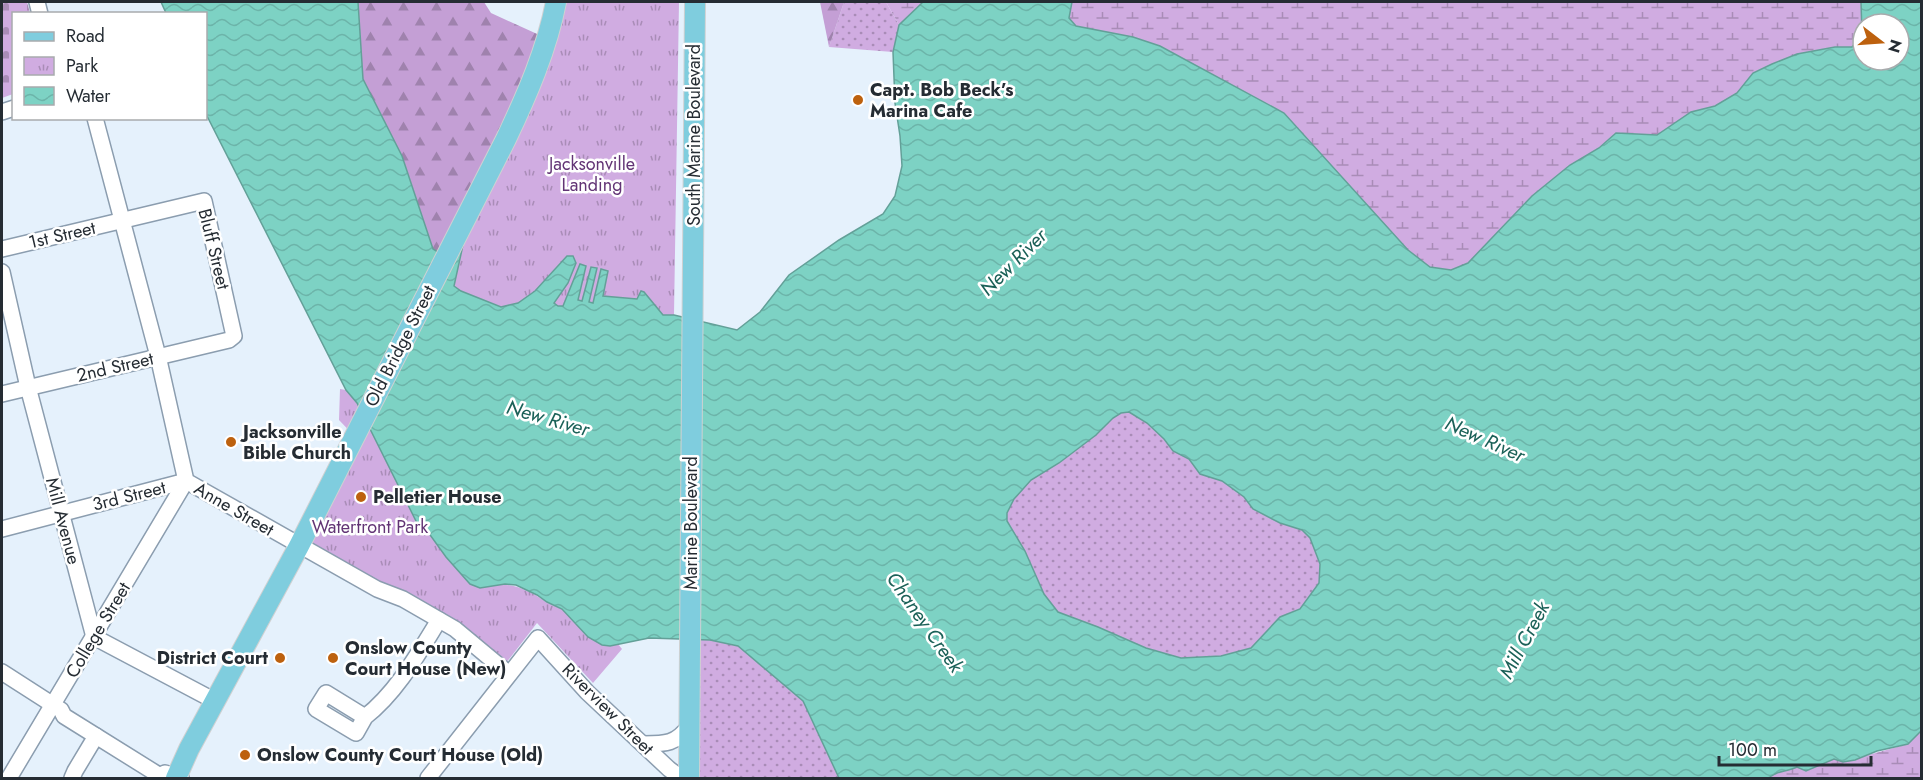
<svg xmlns="http://www.w3.org/2000/svg" width="1923" height="780" font-family="Jost,sans-serif">
	<style>
		.grass { fill: url(#grass-dots) }
		.forest { fill: url(#forest-firs) }
		.wetland { fill: url(#wetland-marsh) }
		.cemetery { fill: url(#cemetery-stones) }
		.park { fill: url(#park-tufts) }
		.water { fill: url(#water-waves); stroke: #63a098; stroke-width: 1.5; fill-rule: evenodd }
		.lines { fill: none; stroke-linecap: round; stroke-linejoin: round }
		.minor-casing { stroke: #8b9daf; stroke-width: 18 }
		.major-casing { stroke: #cfd1d2; stroke-width: 22 }
		.minor { stroke: #fff; stroke-width: 15 }
		.major { stroke: #7fcdde; stroke-width: 20 }
		.poi-dot { fill: #bd610e; stroke: #fff; stroke-width: 2 }
		.labels { text-anchor: middle; stroke-width: 5; stroke-linejoin: round; paint-order: stroke }
		.poi-label { font-size: 18px; font-weight: bold; fill: #252c33; stroke: #fff; text-anchor: start }
		.street-label { font-size: 18px; fill: #252c33; stroke: #fff }
		.park-label { font-size: 18px; fill: #623475; stroke: #fff }
		.water-label { font-size: 20px; font-style: italic; fill: #1b6158; stroke: #fff }
	</style>
	<defs>
		<pattern id="grass-dots" width="8" height="8" patternUnits="userSpaceOnUse" patternTransform="scale(1.5)"><rect width="8" height="8" fill="#d0ace1"/><path d="M2 2h.1M6 6h.1" fill="none" stroke="#a98cb7" stroke-width="1.8" stroke-linecap="round"/></pattern>
		<pattern id="forest-firs" width="22" height="20" patternUnits="userSpaceOnUse" patternTransform="scale(1.5)"><rect width="22" height="20" fill="#c49fd5"/><path d="M5 1l3.5 6h-7zM16 11l3.5 6h-7z" fill="#9f82ad"/></pattern>
		<pattern id="wetland-marsh" width="20" height="14" patternUnits="userSpaceOnUse" patternTransform="scale(1.5)"><rect width="20" height="14" fill="#d0ace1"/><path d="M1 5h8M5 5V1M11 12h8M15 12V8" fill="none" stroke="#a98cb7"/></pattern>
		<pattern id="cemetery-stones" width="16" height="16" patternUnits="userSpaceOnUse" patternTransform="scale(1.5)"><rect width="16" height="16" fill="#d0ace1"/><path d="M2 7V4a2 2 0 0 1 4 0v3zM10 15v-3a2 2 0 0 1 4 0v3z" fill="#a98cb7"/></pattern>
		<pattern id="park-tufts" width="24" height="20" patternUnits="userSpaceOnUse" patternTransform="scale(1.5)"><rect width="24" height="20" fill="#d0ace1"/><path d="M3 7l-1-3M5 7V3M7 7l1-3M15 17l-1-3M17 17v-4M19 17l1-3" fill="none" stroke="#a98cb7"/></pattern>
		<pattern id="water-waves" width="16" height="10" patternUnits="userSpaceOnUse" patternTransform="scale(1.5)"><rect width="16" height="10" fill="#7dd2c4"/><path d="M0 5q4-4 8 0t8 0" fill="none" stroke="#6cb4a9"/></pattern>
	</defs>
	<rect width="100%" height="100%" fill="#e5f1fc"/>
	<g class="grass">
		<polygon points="844,2 886,2 899,25 893,52 829,47"/>
		<polygon points="1129,412 1147,423 1164,439 1173,451 1189,459 1200,474 1222,481 1244,497 1253,509 1280,523 1302,530 1310,538 1320,564 1319,583 1300,609 1280,617 1251,648 1221,656 1181,658 1146,648 1098,627 1058,612 1044,594 1025,551 1006,521 1007,513 1014,499 1031,480 1059,463 1096,435 1113,418 1121,413"/>
		<polygon points="691,639 710,640 738,646 803,701 839,778 689,778"/>
	</g>
	<g class="forest">
		<polygon points="358,2 484,2 491,13 546,38 446,257 433,249 402,156 363,79"/>
		<polygon points="820,2 844,2 829,47"/>
	</g>
	<g class="wetland">
		<polygon points="886,2 923,2 899,25"/>
		<polygon points="1072,2 1861,2 1862,35 1852,47 1835,47 1797,54 1772,64 1753,73 1737,93 1715,106 1691,112 1657,135 1616,133 1599,148 1570,165 1532,196 1468,263 1451,270 1430,267 1408,250 1284,113 1160,46 1133,37 1076,26 1069,18"/>
		<path d="M 1921,731 L 1921,778 L 1766,778 C 1769,778 1772,776 1775,774 C 1780,771 1789,771 1797,766 L 1806,771 L 1834,759 L 1843,762 L 1908,744 Z"/>
	</g>
	<polygon class="cemetery" points="2,2 27,2 30,13 14,14 13,94 2,98"/>
	<g class="park">
		<polygon points="565,2 679,2 674,315 662,315 644,292 637,299 603,296 608,271 602,269 593,303 588,302 597,268 591,267 582,301 578,300 586,266 580,264 563,306 558,306 554,303 568,283 576,263 561,262 535,291 518,303 501,307 461,291 454,286 463,245 544,78 556,40"/>
		<path d="M 340,389 L 346,390 L 357,403 L 417,523 L 428,532 L 446,557 L 480,588 C 507,580 523,587 545,601 C 550,605 557,606 562,609 C 581,623 590,651 618,644 L 622,649 L 593,683 L 537,623 L 506,663 L 408,594 L 373,579 L 313,546 L 312,542 L 362,444 L 339,420 Z"/>
	</g>
	<path class="water" d="M 161,2 L 358,2 L 363,79 L 402,156 L 433,249 L 454,262 L 463,245 L 454,286 L 461,291 L 501,307 L 518,303 L 535,291 L 567,256 L 573,256 L 576,263 L 568,283 L 554,303 L 558,306 L 563,306 L 580,264 L 586,266 L 578,300 L 582,301 L 591,267 L 597,268 L 589,302 L 593,303 L 601,269 L 608,271 L 603,296 L 637,299 L 641,291 L 644,292 L 663,315 L 674,315 L 737,330 L 760,312 L 789,275 L 839,240 L 883,214 L 895,196 L 902,166 L 900,136 L 895,103 L 893,52 L 899,25 L 923,2 L 1072,2 L 1069,18 L 1076,26 L 1133,37 L 1160,46 L 1284,113 L 1408,250 L 1430,267 L 1451,270 L 1468,263 L 1532,196 L 1570,165 L 1599,148 L 1616,133 L 1657,135 L 1691,112 L 1715,106 L 1737,93 L 1753,73 L 1772,64 L 1797,54 L 1835,47 L 1852,47 L 1862,34 L 1861,2 L 1921,2 L 1921,731 L 1908,744 L 1877,751 L 1855,760 L 1843,762 L 1834,759 L 1806,771 L 1797,767 C 1789,771 1780,771 1775,774 C 1772,776 1769,778 1766,778 L 839,778 L 803,701 L 738,646 L 710,640 L 649,638 L 610,646 L 602,645 L 588,637 L 562,609 L 547,602 L 537,595 L 516,585 L 505,584 L 480,588 L 470,584 L 446,557 L 428,532 L 417,523 L 357,403 L 346,390 L 206,114 L 206,14 L 166,13 ZM 1863,24 L 1899,24 L 1899,60 L 1863,60 ZM 1129,412 L 1147,423 L 1164,439 L 1173,451 L 1189,459 L 1200,474 L 1222,481 L 1244,497 L 1253,509 L 1280,523 L 1302,530 L 1310,538 L 1320,564 L 1319,583 L 1300,609 L 1280,617 L 1251,648 L 1221,656 L 1181,658 L 1146,648 L 1098,627 L 1058,612 L 1044,594 L 1025,551 L 1007,521 L 1007,513 L 1014,499 L 1031,480 L 1059,463 L 1096,435 L 1113,418 L 1121,413 Z"/>
	<g class="lines">
		<defs>
			<g id="minor">
				<polyline points="37,2 40,14"/>
				<polyline points="2,112 14,108"/>
				<polyline points="95,118 158,356 186,481 377,589 403,599 455,629 509,674"/>
				<polyline points="2,249 204,201 234,336 229,340 2,394"/>
				<polyline points="2,272 28,387 94,637 215,701"/>
				<polyline points="2,529 186,481"/>
				<polyline points="2,672 61,710 64,716 157,774 161,775 165,773 181,778"/>
				<path d="M 365,717 L 356,733 L 316,709 L 326,693 L 365,717 C 397,692 418,654 439,620"/>
				<path d="M 644,744 C 666,744 676,744 690,725"/>
				<polyline points="9,778 186,481"/>
				<polyline points="72,778 75,771 96,736"/>
				<polyline points="428,778 538,638 587,692 669,769 681,778"/>
			</g>
			<g id="major">
				<path d="M 176,778 L 189,749 L 299,546 L 506,139 C 527,95 547,49 556,2"/>
				<polyline points="689,778 695,2"/>
			</g>
		</defs>
		<use href="#minor" class="minor-casing"/>
		<use href="#major" class="major-casing"/>
		<use href="#minor" class="minor"/>
		<use href="#major" class="major"/>
	</g>
	<g class="poi-dot">
		<circle cx="858" cy="100" r="6"/>
		<circle cx="231" cy="442" r="6"/>
		<circle cx="361" cy="497" r="6"/>
		<circle cx="280" cy="658" r="6"/>
		<circle cx="333" cy="658" r="6"/>
		<circle cx="245" cy="755" r="6"/>
	</g>
	<g class="labels">
		<g class="poi-label">
			<text x="870" y="96">Capt. Bob Beck’s<tspan x="870" dy="21">Marina Cafe</tspan></text>
			<text x="243" y="438">Jacksonville<tspan x="243" dy="21">Bible Church</tspan></text>
			<text x="373" y="503">Pelletier House</text>
			<text x="345" y="654">Onslow County<tspan x="345" dy="21">Court House (New)</tspan></text>
			<text x="268" y="664" text-anchor="end">District Court</text>
			<text x="257" y="761">Onslow County Court House (Old)</text>
		</g>
		<g class="street-label">
			<text transform="translate(694 135) rotate(-90)" y="6">South Marine Boulevard</text>
			<text transform="translate(62 235) rotate(-13)" y="6">1st Street</text>
			<text transform="translate(214 249) rotate(76)" y="6">Bluff Street</text>
			<text transform="translate(400 346) rotate(-63)" y="6">Old Bridge Street</text>
			<text transform="translate(115 367) rotate(-13)" y="6">2nd Street</text>
			<text transform="translate(129 496) rotate(-14)" y="6">3rd Street</text>
			<text transform="translate(234 509) rotate(30)" y="6">Anne Street</text>
			<text transform="translate(63 521) rotate(75)" y="6">Mill Avenue</text>
			<text transform="translate(691 523) rotate(-90)" y="6">Marine Boulevard</text>
			<text transform="translate(98 630) rotate(-59)" y="6">College Street</text>
			<text transform="translate(608 709) rotate(45)" y="6">Riverview Street</text>
		</g>
		<g class="park-label">
			<text x="592" y="170">Jacksonville<tspan x="592" dy="21">Landing</tspan></text>
			<text x="370" y="533">Waterfront Park</text>
		</g>
		<g class="water-label">
			<text transform="translate(1013 262) rotate(-45)" y="7">New River</text>
			<text transform="translate(548 418) rotate(16)" y="7">New River</text>
			<text transform="translate(1485 439) rotate(24)" y="7">New River</text>
			<text transform="translate(925 622) rotate(55)" y="7">Chaney Creek</text>
			<text transform="translate(1524 640) rotate(-62)" y="7">Mill Creek</text>
		</g>
	</g>
	<rect width="1923" height="780" fill="none" stroke="#252c33" stroke-width="6"/>
	<rect x="12" y="12" width="195" height="108" fill="#ffffff" stroke="#a8abad" stroke-width="1.5"/>
	<rect x="24" y="32" width="30" height="9" fill="#7fcdde" stroke="#a8abad" stroke-width="1.5"/>
	<text x="66" y="42" font-size="18" fill="#252c33">Road</text>
	<rect x="24" y="57" width="30" height="18" fill="url(#park-tufts)" stroke="#a8abad" stroke-width="1.5"/>
	<text x="66" y="72" font-size="18" fill="#252c33">Park</text>
	<rect x="24" y="87" width="30" height="18" fill="url(#water-waves)" stroke="#a8abad" stroke-width="1.5"/>
	<text x="66" y="102" font-size="18" fill="#252c33">Water</text>
	<g transform="translate(1881 42) rotate(107)"><circle r="28" fill="#ffffff" stroke="#a8abad" stroke-width="1.5"/>
	<path d="M0-4.5L10 22L0 15L-10 22Z" fill="#bd610e"/>
	<text y="-9" font-size="16" font-weight="bold" text-anchor="middle" fill="#252c33">N</text>
	</g>
	<path d="M1719 756v9h152v-9" fill="none" stroke="#252c33" stroke-width="3"/>
	<text x="1728" y="756" font-size="18" fill="#252c33" stroke="#ffffff" stroke-width="4.5" paint-order="stroke">100 m</text>
</svg>
